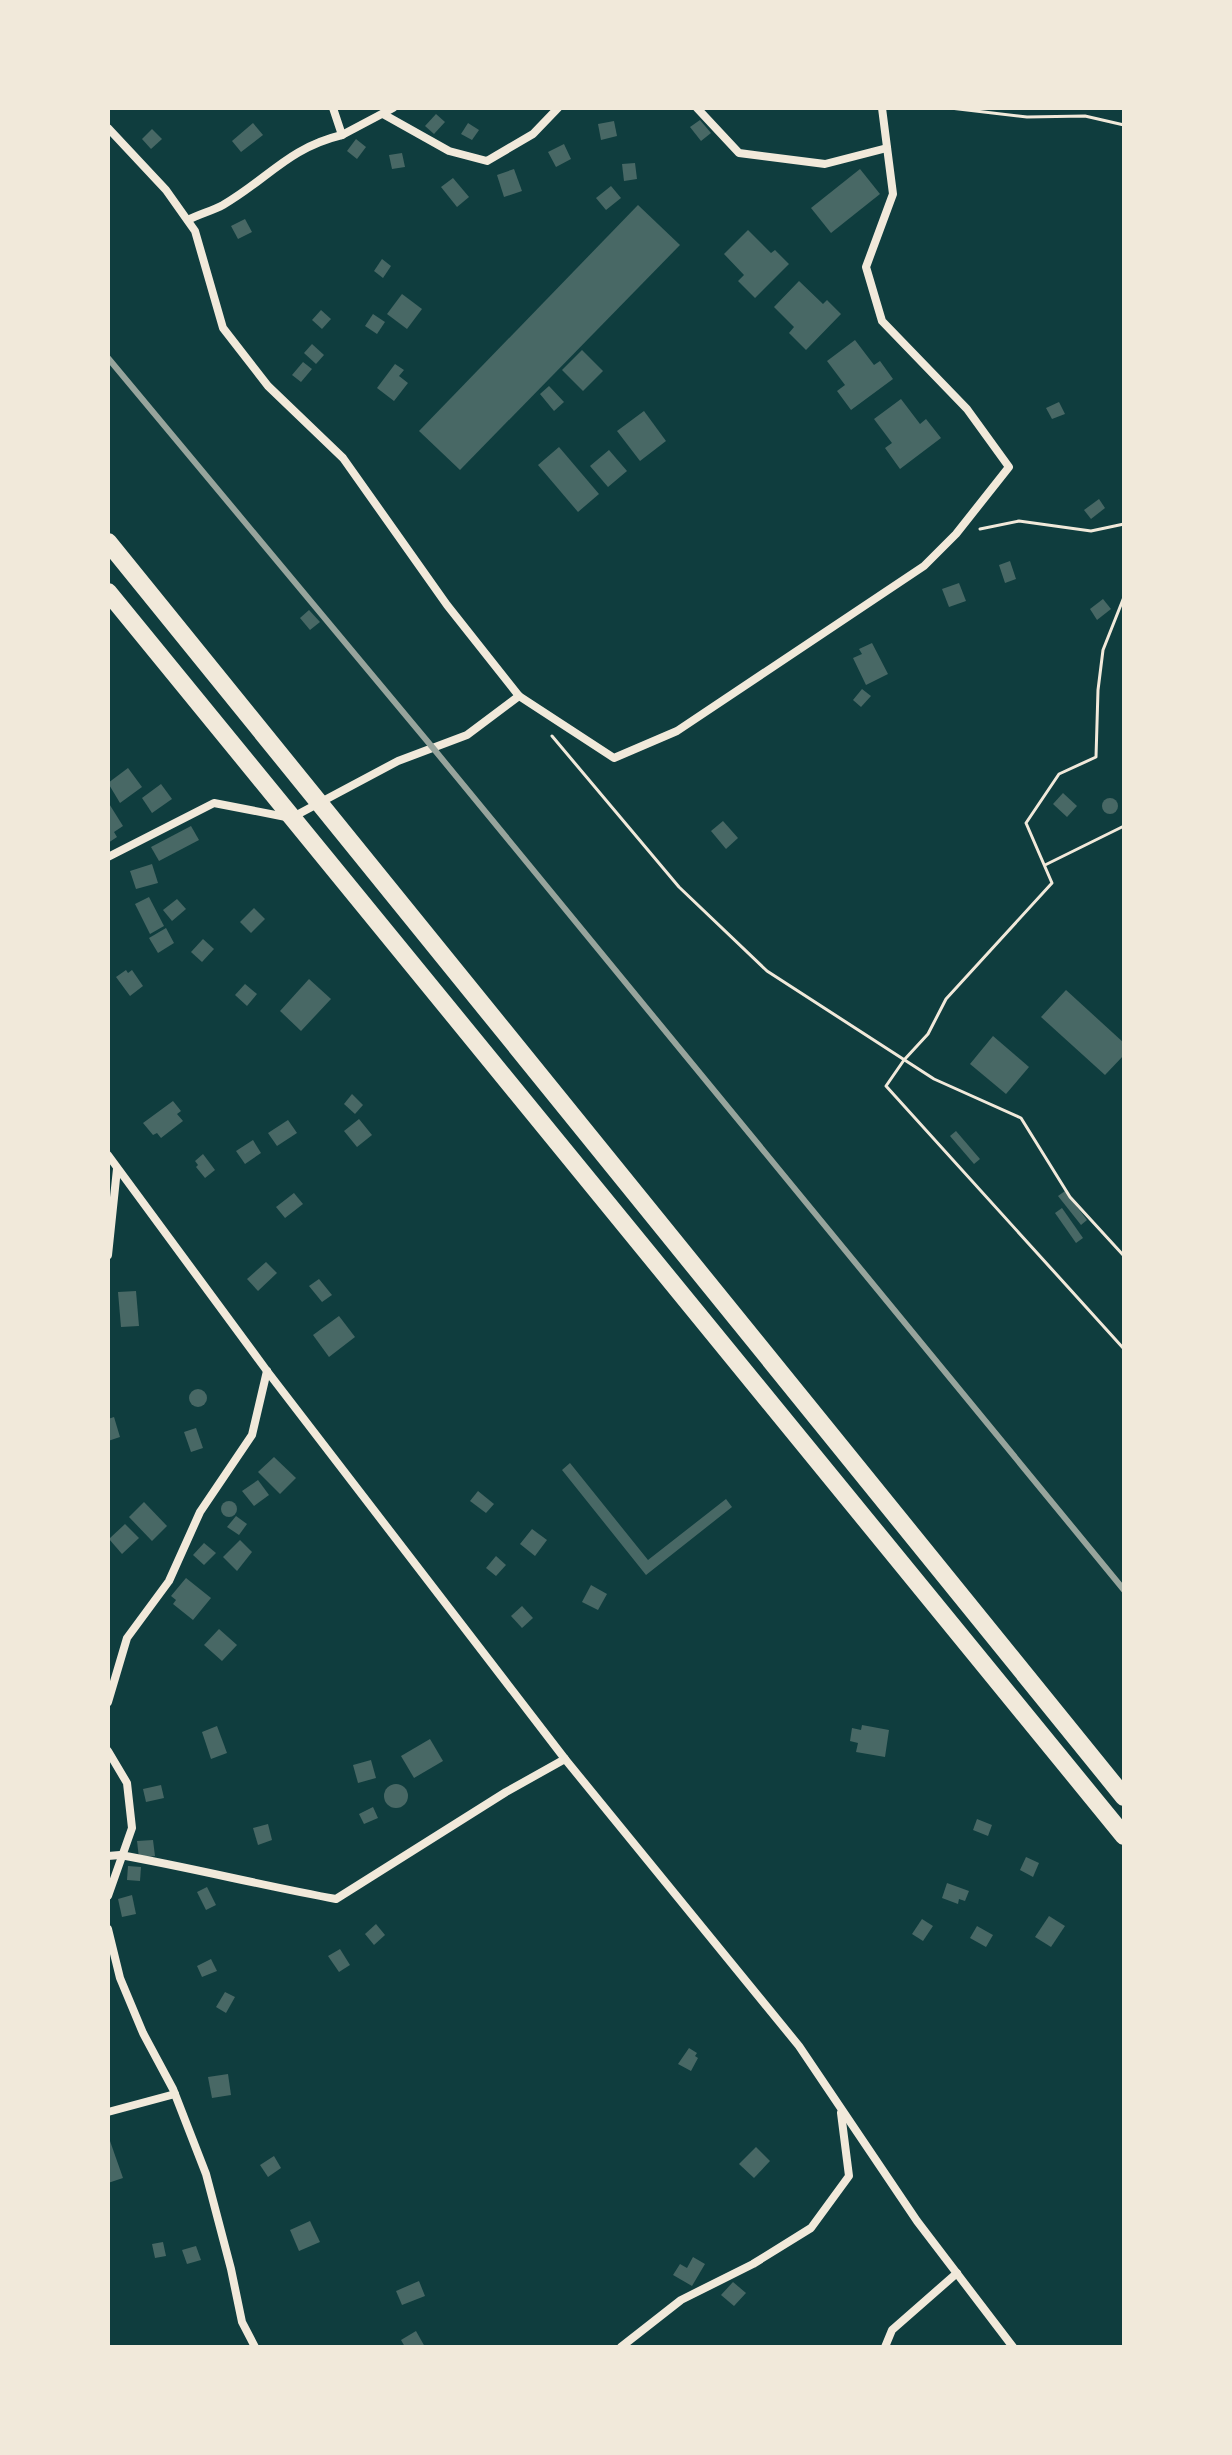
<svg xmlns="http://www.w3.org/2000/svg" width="1232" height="2455" font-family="'Space Grotesk',sans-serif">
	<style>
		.building { fill: #486865 }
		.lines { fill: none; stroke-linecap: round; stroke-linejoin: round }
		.path { stroke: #f1e9da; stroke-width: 3 }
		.minor { stroke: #f1e9da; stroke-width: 8 }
		.trunk { stroke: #f1e9da; stroke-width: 18 }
		.rail { stroke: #97a49c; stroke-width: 6 }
	</style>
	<rect width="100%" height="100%" fill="#0f3d3e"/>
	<g class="building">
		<polygon points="436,114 445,122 434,134 425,126"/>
		<polygon points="700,120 711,133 701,141 690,127"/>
		<polygon points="614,121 617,136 601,140 598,124"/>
		<polygon points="253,123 263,135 241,152 232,141"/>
		<polygon points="468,123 479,130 472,140 461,134"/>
		<polygon points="152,129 162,139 151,149 142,139"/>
		<polygon points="356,139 366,147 357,159 347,151"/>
		<polygon points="564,144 571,159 556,167 548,152"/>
		<polygon points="402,153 405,167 392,169 389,155"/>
		<polygon points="635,163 637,179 624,181 622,164"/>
		<polygon points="514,169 522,191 504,197 497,175"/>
		<polygon points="860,169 880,194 831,233 811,208"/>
		<polygon points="453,178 469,197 457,207 441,187"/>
		<polygon points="611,186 621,198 606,210 596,198"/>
		<polygon points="638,205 680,245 460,470 419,431"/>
		<polygon points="245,219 252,232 238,239 231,226"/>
		<polygon points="748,230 771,253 775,250 789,264 755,298 738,281 744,275 724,254"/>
		<polygon points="382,259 391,266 383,278 374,271"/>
		<polygon points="799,281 823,304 827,300 841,314 806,350 789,333 794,327 774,307"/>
		<polygon points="402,294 422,309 407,329 387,314"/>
		<polygon points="321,310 331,319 322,329 312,320"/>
		<polygon points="373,314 385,322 377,334 365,326"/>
		<polygon points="855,340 874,365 880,361 893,379 851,410 837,391 845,385 827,361"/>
		<polygon points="312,344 324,355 316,364 304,353"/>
		<polygon points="582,350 603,371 583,391 562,370"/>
		<polygon points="303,362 312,369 301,382 292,375"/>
		<polygon points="395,364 404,370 399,376 408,383 394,401 377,388"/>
		<polygon points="549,386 564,402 554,411 540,394"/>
		<polygon points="901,399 920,424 926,419 941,438 900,469 885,448 892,443 874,419"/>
		<polygon points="1059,402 1065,414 1052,419 1046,408"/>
		<polygon points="644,411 666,441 640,461 617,431"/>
		<polygon points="559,447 599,494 578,512 538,465"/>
		<polygon points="609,450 627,471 608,487 590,466"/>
		<polygon points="1099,499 1105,508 1091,519 1084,510"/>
		<polygon points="1010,561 1016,579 1005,583 999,565"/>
		<polygon points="959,583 966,601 949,607 942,589"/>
		<polygon points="1103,599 1111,609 1097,620 1090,609"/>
		<polygon points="309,610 320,622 310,630 300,618"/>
		<polygon points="872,643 888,674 866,685 853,658 862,654 859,649"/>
		<polygon points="862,689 871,696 861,707 853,700"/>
		<polygon points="128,768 142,787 120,803 108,783"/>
		<polygon points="161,784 172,799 152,813 142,798"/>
		<polygon points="1063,793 1077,806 1067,817 1053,804"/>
		<circle cx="1110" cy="806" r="8"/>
		<polygon points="108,802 123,826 114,832 117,837 108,843"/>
		<polygon points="723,821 738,838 726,849 711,831"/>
		<polygon points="191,826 199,840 159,861 151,847"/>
		<polygon points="152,864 158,883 136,889 130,871"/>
		<polygon points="149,897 164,926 150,934 135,904"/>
		<polygon points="177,899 186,909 172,921 163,910"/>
		<polygon points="254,908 265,919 251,933 240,922"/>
		<polygon points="166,928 174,943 158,953 149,938"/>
		<polygon points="203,939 214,949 202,962 191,952"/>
		<polygon points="126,970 128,973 132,970 143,986 130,996 116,977"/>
		<polygon points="309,979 331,999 301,1031 280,1011"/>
		<polygon points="245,984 257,994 247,1006 235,995"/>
		<polygon points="1066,990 1124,1043 1124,1055 1105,1075 1041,1017"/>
		<polygon points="993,1036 1029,1067 1006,1094 970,1064"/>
		<polygon points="352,1094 363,1105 355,1114 344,1104"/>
		<polygon points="173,1101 181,1111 177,1114 183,1121 161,1138 157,1133 153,1135 143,1123"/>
		<polygon points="359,1119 372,1135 357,1147 344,1131"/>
		<polygon points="288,1120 297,1133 277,1146 268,1133"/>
		<polygon points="956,1131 980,1159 974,1164 950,1136"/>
		<polygon points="253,1140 261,1153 245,1164 236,1151"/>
		<polygon points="203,1154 215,1170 205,1178 196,1167 198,1165 195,1161"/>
		<polygon points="1065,1191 1087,1220 1081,1225 1058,1196"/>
		<polygon points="294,1193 303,1204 285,1218 276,1207"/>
		<polygon points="1062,1208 1083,1238 1076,1243 1055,1213"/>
		<polygon points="266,1262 277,1273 258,1291 247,1279"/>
		<polygon points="319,1279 332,1295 322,1302 309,1286"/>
		<polygon points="136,1291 139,1326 121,1327 118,1292"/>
		<polygon points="339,1316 355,1337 329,1357 313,1335"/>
		<circle cx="198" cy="1398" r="9"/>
		<polygon points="114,1417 120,1437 108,1441 108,1419"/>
		<polygon points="196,1428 203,1448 191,1452 184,1432"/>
		<polygon points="274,1457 296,1478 280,1494 258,1472"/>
		<polygon points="570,1463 648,1560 726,1499 732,1507 646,1575 562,1470"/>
		<polygon points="258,1480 269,1495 254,1506 242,1491"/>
		<polygon points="478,1491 494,1504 486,1513 470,1501"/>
		<circle cx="229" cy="1509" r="8"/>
		<polygon points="144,1502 167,1526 152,1541 129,1517"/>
		<polygon points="236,1516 247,1524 239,1535 227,1527"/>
		<polygon points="125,1524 139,1538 122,1554 109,1539"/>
		<polygon points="532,1529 547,1540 535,1556 520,1544"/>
		<polygon points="240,1540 252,1552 237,1571 223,1557"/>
		<polygon points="204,1543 216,1553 204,1565 193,1555"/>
		<polygon points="496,1556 506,1565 496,1576 486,1568"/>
		<polygon points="186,1578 211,1598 193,1620 173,1604 176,1600 171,1596"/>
		<polygon points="591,1585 607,1594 598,1610 582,1602"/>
		<polygon points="522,1606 533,1618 522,1628 511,1616"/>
		<polygon points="219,1629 237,1645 222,1661 204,1645"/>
		<polygon points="862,1725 889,1730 885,1757 856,1752 858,1743 850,1741 852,1728 861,1730"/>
		<polygon points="217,1726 227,1753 211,1759 202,1732"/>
		<polygon points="430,1739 443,1761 414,1778 401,1756"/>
		<polygon points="371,1760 376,1778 358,1783 353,1765"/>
		<circle cx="396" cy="1796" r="12"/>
		<polygon points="161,1785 164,1798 146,1802 143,1789"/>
		<polygon points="373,1807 378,1818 364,1824 359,1814"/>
		<polygon points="977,1819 992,1825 988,1836 973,1830"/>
		<polygon points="268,1824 272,1840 258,1845 253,1828"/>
		<polygon points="153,1840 155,1856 139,1858 137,1841"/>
		<polygon points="1026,1857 1039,1863 1033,1877 1020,1870"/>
		<polygon points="128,1866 141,1867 140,1881 127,1880"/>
		<polygon points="947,1883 969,1891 965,1901 959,1899 958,1904 942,1898"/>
		<polygon points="207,1887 216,1905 206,1910 197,1892"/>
		<polygon points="132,1895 136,1914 122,1917 118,1899"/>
		<polygon points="1049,1916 1065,1926 1051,1947 1035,1937"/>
		<polygon points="922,1919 933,1926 923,1941 912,1934"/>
		<polygon points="376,1924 385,1935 374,1945 365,1934"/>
		<polygon points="977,1926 993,1935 986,1947 970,1938"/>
		<polygon points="340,1949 350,1965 339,1972 328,1956"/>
		<polygon points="211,1959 217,1971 202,1977 197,1966"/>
		<polygon points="225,1992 235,1997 226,2013 216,2007"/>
		<polygon points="689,2048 697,2053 695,2056 698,2058 691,2071 678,2064"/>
		<polygon points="228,2074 231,2095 212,2098 208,2077"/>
		<polygon points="110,2141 123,2178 108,2183 108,2142"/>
		<polygon points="756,2147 770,2161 754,2178 739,2164"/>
		<polygon points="274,2156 281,2168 268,2177 260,2165"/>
		<polygon points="310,2221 320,2242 299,2251 290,2230"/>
		<polygon points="163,2242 166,2256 155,2258 152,2244"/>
		<polygon points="196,2246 201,2260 187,2264 182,2250"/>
		<polygon points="693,2257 705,2264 692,2286 673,2275 680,2264 687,2268"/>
		<polygon points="419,2281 425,2296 402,2305 396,2291"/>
		<polygon points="733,2282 746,2293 734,2306 721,2295"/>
		<polygon points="416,2331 425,2347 405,2347 401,2340"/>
	</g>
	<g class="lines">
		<g class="path">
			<polyline points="950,108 1027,117 1085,116 1124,125"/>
			<polyline points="980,529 1019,521 1091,531 1124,524"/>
			<polyline points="1124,597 1103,650 1098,690 1096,757 1059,774 1026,823 1052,883 946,999 928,1034 904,1060 886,1086 1124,1349"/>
			<polyline points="552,736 679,887 767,971 934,1079 1021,1118 1070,1197 1124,1256"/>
			<polyline points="1045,865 1124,826"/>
		</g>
		<g class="minor">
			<polyline points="697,108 739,153 825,164 887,148"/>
			<polyline points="383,114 449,151 487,161 533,134 558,108"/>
			<polyline points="108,128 166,190 195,231 223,328 268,386 343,458 447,605 519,696 614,758 677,731 924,566 956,534 1009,467 967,409 882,321 866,267 893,194 882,108"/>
			<polyline points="342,135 393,108"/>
			<path d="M 188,220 C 199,214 212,211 223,205 C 268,179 288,148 342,135 L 333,108"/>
			<polyline points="108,857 214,803 291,818 398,761 467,735 519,696"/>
			<polyline points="108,1155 267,1371 565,1759 799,2046 917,2221 1013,2347"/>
			<polyline points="108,1255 117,1169"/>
			<polyline points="108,1702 127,1638 169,1581 200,1512 252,1435 267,1371"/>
			<polyline points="108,1751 127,1783 132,1828 108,1896"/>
			<path d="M 108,1856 L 120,1855 C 193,1868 264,1886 336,1899 L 506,1792 L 565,1759"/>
			<polyline points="108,1929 120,1978 143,2033 173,2089 206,2174 231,2269 242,2322 255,2347"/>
			<polyline points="108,2112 175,2094"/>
			<polyline points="621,2347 681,2300 753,2264 811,2228 849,2176 841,2113"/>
			<polyline points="885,2347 892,2330 957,2273"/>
		</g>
		<g class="trunk">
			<polyline points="108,542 1124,1797"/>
			<polyline points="108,592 1124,1836"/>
		</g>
		<polyline class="rail" points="108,358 433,748 1124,1590"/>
	</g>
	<rect width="1232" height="2455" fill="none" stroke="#f1e9da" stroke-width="220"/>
</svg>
